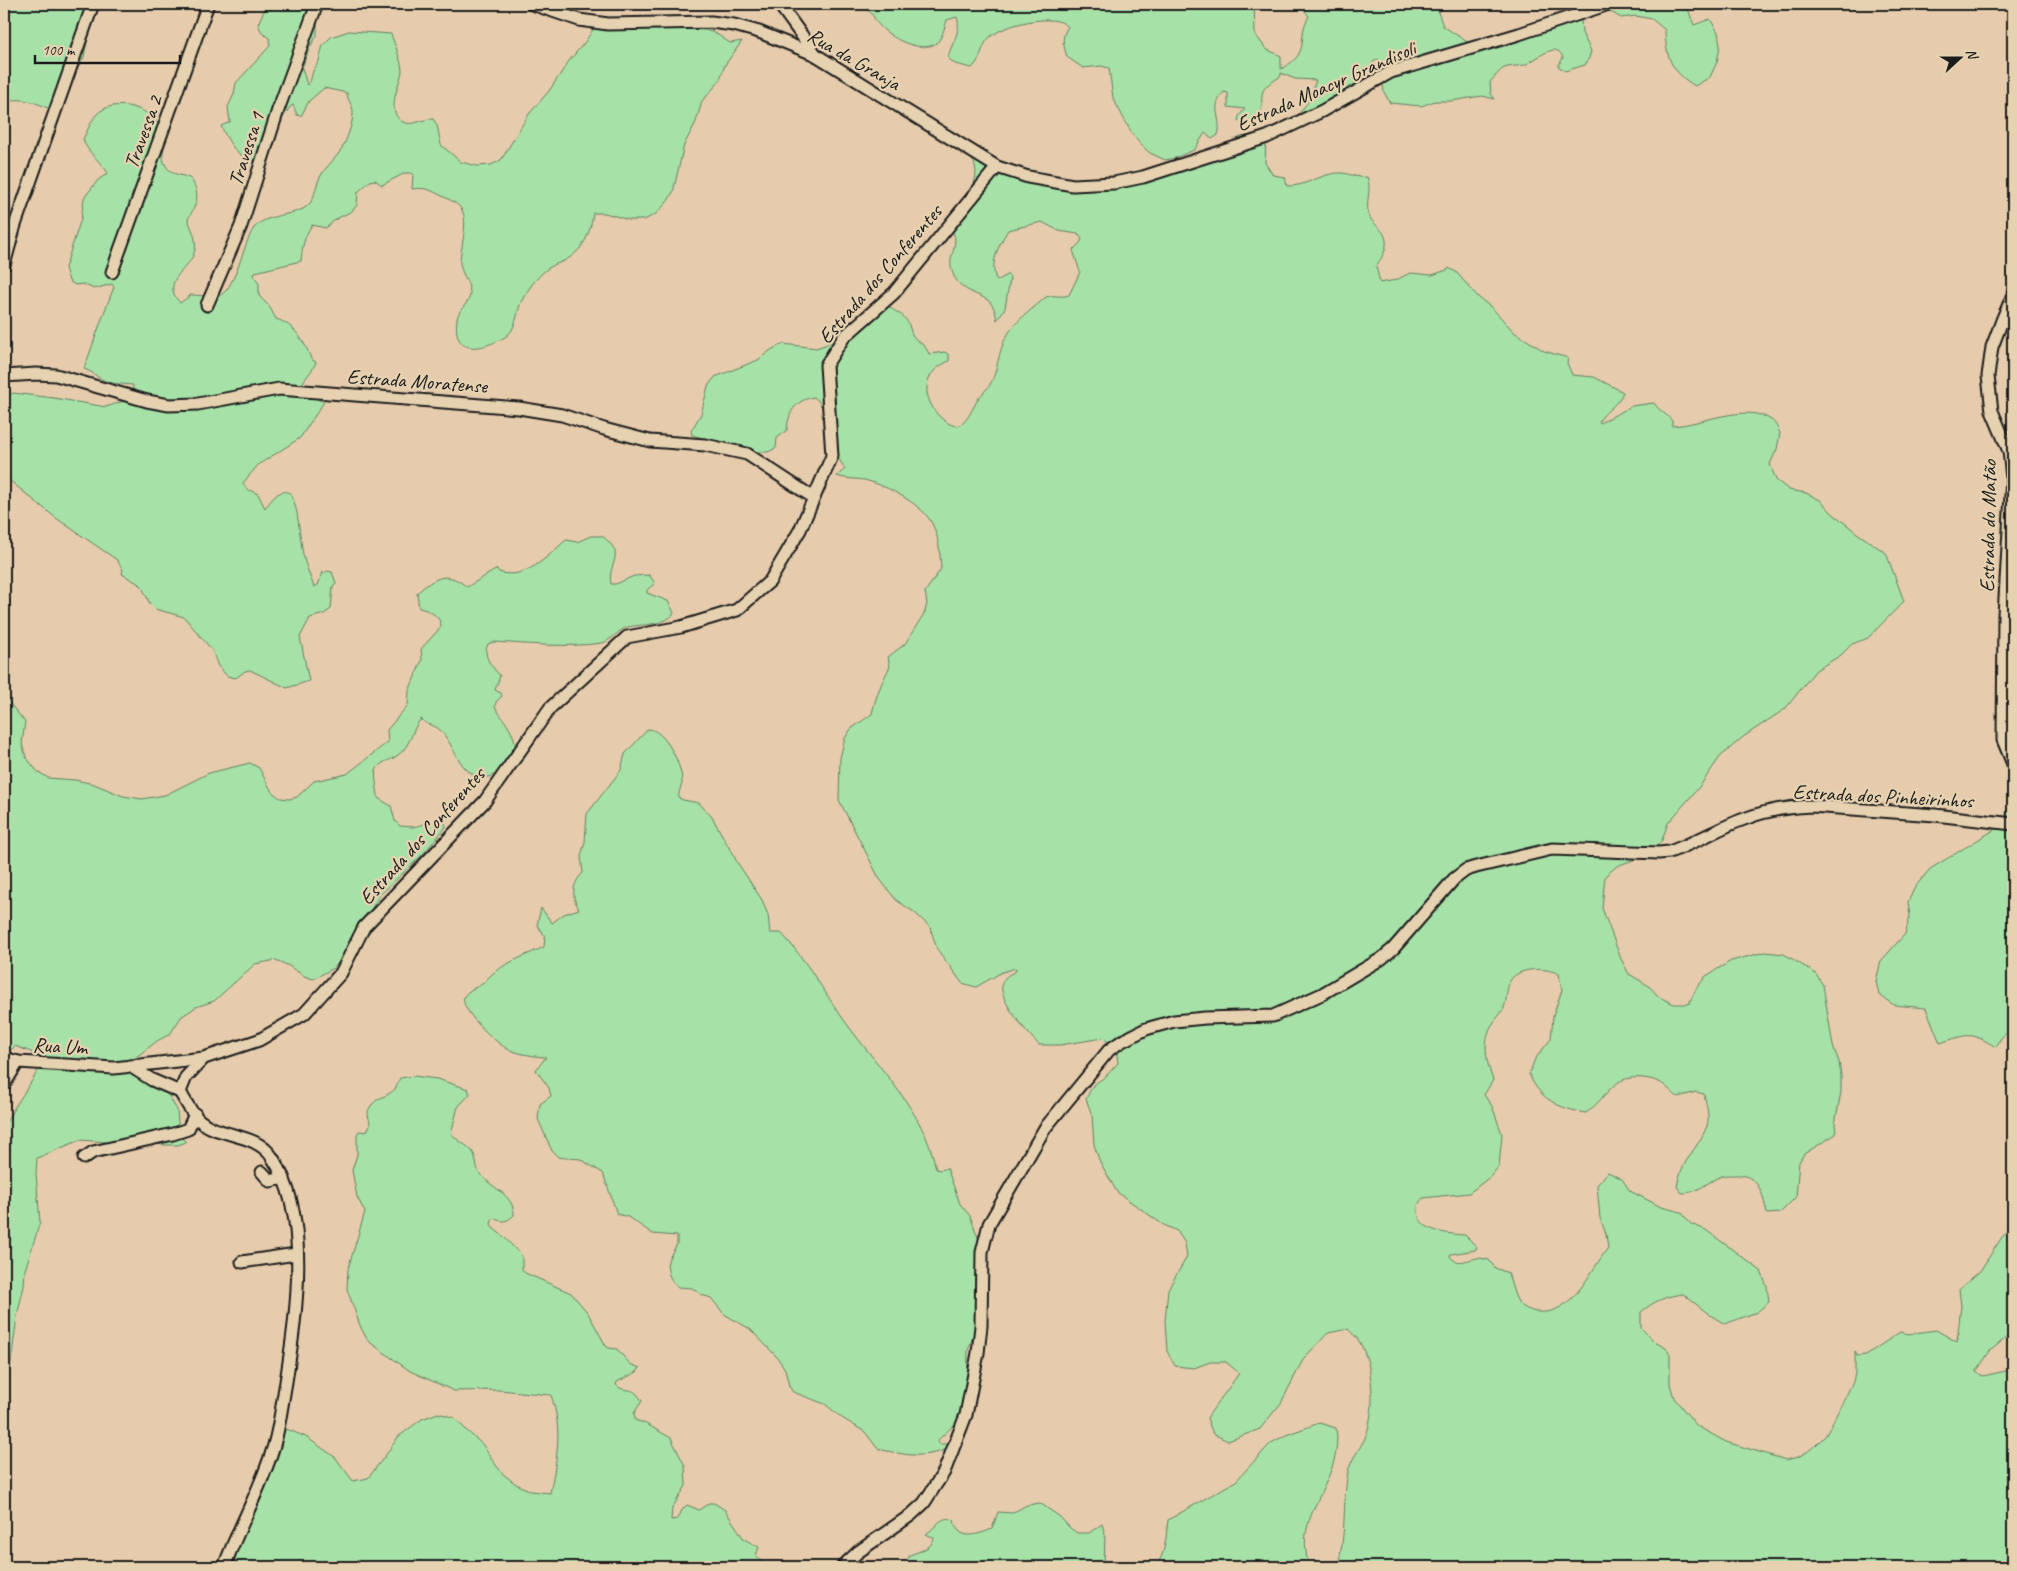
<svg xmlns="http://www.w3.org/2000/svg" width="2017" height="1571" font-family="Caveat,sans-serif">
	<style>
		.green { fill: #a6e2a8; stroke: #617f62 }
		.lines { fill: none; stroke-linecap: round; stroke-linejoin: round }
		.street-casing { stroke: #1c1c1c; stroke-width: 15 }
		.street { stroke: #e6d2b0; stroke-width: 11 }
		.labels { text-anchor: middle; stroke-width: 4.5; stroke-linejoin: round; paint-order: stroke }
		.street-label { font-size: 21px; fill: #1c1c1c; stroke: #e6d2b0 }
	</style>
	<rect width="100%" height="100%" fill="#e6ccac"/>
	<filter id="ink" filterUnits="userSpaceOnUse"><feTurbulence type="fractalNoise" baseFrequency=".02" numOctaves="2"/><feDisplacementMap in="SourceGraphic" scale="10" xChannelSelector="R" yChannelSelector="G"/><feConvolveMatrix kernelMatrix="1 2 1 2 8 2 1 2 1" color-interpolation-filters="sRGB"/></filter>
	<g filter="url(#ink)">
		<g class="green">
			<path d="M 4,4 L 92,4 L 93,11 L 84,57 L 54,111 C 42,105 27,98 13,100 L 9,105 L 9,132 L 4,144 Z"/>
			<path d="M 267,4 L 315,4 L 317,7 L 317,35 L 310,47 L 302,68 L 307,85 L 310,82 L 313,71 L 319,61 L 323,45 L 331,37 L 349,31 L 391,34 C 394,43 402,62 402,71 C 401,82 384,112 403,122 C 413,127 423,118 433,119 L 437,125 L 441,145 L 461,162 L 477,166 L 491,165 L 501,160 L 529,114 L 549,91 L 569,61 L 585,42 L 594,28 L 601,23 L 644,28 L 705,30 L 715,33 L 730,43 L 742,41 L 725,65 L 719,82 L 702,101 L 696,122 L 684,145 L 673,192 L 668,201 L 656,214 L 644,220 L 629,220 L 605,213 L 593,213 C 591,230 585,248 569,258 C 564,262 557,263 552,266 C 540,272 528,289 522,300 C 516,312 517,330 505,337 C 482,350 452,357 457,319 C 458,309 471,303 470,292 C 469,282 461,273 460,263 C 460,249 469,223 462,210 C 459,204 450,200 444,197 C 430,190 427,187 412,189 L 413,175 L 411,173 L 405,173 L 382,185 L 375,180 L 370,181 L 358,192 L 357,205 L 352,211 L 336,219 L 326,228 L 312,225 C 304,236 302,248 301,261 L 255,272 L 254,275 L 259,284 L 259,296 L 269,306 L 276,319 C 294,324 305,342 311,359 L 316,362 C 313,372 302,379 301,389 L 312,397 L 324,402 L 300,438 L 258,465 L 243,483 L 247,489 L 258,494 L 265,508 C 273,499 278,488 291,493 C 299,512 299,533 303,554 C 305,565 310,576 314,587 L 318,585 L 323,572 L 324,574 L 327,571 L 332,572 L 336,583 L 333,586 L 331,609 L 324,614 L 310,618 L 300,637 L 309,681 L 287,688 L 250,670 L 245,671 L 236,678 L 227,676 L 218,666 L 212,650 L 184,617 L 155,609 L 150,604 L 141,585 L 122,574 L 123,570 L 117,560 L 56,518 L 4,476 L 4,398 L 13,393 L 54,398 L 106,407 L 132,398 L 133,385 C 122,384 111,384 101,379 C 95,375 91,371 84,369 C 94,342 103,314 114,287 L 112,284 L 94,289 L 83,284 L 75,285 L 69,281 L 65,268 L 81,219 L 84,198 L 98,180 L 108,173 C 100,160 87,153 83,139 C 87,132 91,121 96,115 C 114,95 156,109 163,132 C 167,142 159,157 166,166 C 172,176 181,174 189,178 C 193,180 193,183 195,187 C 200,199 194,208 188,219 C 191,228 197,238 195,249 C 193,269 158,279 180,303 L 191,295 C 199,295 209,297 217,296 C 235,294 243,243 254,228 C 264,215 288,216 303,209 C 316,202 314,189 320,177 C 325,168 333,161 339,153 C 346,142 352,127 353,114 C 354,105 347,101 347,93 L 324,88 L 309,101 L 301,116 L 297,115 L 293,105 L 290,107 L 271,135 L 258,161 C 238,160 229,143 221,126 L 230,122 L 228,107 L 234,94 L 236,83 L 270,46 L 269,38 L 262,33 L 258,24 Z"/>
			<path d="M 865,4 L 1254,4 L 1255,34 L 1266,49 L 1281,56 L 1281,69 C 1313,52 1295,40 1309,16 L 1304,10 L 1308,4 L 1451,4 L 1438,12 L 1443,26 L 1469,43 L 1484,40 L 1513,30 L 1529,30 L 1565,20 L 1581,20 L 1582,33 L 1591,51 L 1589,58 L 1585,65 L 1565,71 L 1558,66 L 1563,58 C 1557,38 1534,62 1524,65 C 1518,66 1510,66 1504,68 C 1499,71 1494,78 1490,82 L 1491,94 L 1495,99 L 1482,96 L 1451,101 L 1435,101 L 1421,106 L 1390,103 L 1384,92 L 1379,59 L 1374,61 L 1360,81 L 1342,95 L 1300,116 L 1298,115 L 1308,102 L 1316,80 L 1295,79 L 1281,73 L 1281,76 C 1276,80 1266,84 1263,91 C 1261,95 1262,102 1262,107 C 1260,118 1249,124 1238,121 L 1239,116 L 1245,109 L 1228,107 L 1228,93 L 1224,92 C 1209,108 1223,119 1218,135 L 1212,139 L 1205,133 L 1194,150 L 1175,158 L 1165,160 L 1150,153 L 1140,144 L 1131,132 L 1113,98 L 1109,68 L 1101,66 L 1083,68 L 1067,57 C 1064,45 1060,38 1068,27 C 1056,11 1001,25 989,38 C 981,46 982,59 972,68 L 955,64 L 948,58 C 951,43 962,32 957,17 L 947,20 C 944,28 942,40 935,44 C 919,53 890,38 879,25 C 872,17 875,15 865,8 Z"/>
			<path d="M 1608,4 L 1671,4 L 1671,7 L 1688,9 L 1694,25 L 1710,19 L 1718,32 L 1720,46 L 1717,62 L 1710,77 L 1695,86 C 1671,71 1666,58 1665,30 L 1652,19 L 1636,16 L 1621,18 L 1606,9 Z"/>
			<path d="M 1257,134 L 1266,139 L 1265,163 L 1273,175 L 1285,177 L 1287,186 C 1304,187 1319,175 1337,173 C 1348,172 1357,179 1367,177 C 1372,188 1366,199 1368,212 C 1369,219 1374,223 1379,228 C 1392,240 1385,254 1376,266 L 1380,283 L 1396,280 L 1410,273 L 1432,275 L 1447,270 L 1449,268 L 1456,272 L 1478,297 L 1492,308 L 1514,332 L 1544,351 L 1568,358 L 1567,363 L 1572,375 L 1594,377 L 1623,392 C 1619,404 1606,410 1599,421 L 1600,423 L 1632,406 L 1654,403 C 1659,411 1667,414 1672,421 L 1672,426 C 1700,425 1747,402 1771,420 C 1775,422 1778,429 1780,433 L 1777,449 L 1770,464 L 1776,480 L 1789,490 L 1806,493 L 1820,500 L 1831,512 L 1857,533 L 1886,553 L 1904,601 L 1868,638 L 1852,644 L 1841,655 L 1816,670 L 1785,709 L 1743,737 L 1720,757 L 1700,786 L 1668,823 L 1662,840 L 1652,853 L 1617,866 L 1605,876 L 1602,908 L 1621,959 L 1629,974 L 1649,986 L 1659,997 L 1674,1004 L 1689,1004 L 1696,989 L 1706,976 L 1731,961 L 1765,952 L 1784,954 L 1815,973 L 1823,985 L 1833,1046 L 1839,1062 L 1841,1076 L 1841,1092 L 1835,1124 L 1836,1134 L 1804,1154 L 1799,1162 L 1796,1197 L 1780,1213 L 1767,1214 C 1763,1194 1759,1173 1733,1175 C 1730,1175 1725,1175 1722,1176 C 1707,1181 1698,1194 1682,1193 L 1677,1187 C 1680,1161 1699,1148 1707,1126 C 1710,1117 1706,1103 1704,1094 L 1696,1092 L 1678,1097 C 1672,1093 1666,1085 1659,1082 C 1648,1077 1628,1075 1617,1083 C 1605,1092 1598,1105 1586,1113 C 1560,1109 1539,1099 1529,1074 L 1535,1059 L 1551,1039 L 1553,1016 L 1562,990 L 1559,974 C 1547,967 1517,967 1510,981 C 1506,989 1507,1000 1504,1008 C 1500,1016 1492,1022 1489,1031 C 1483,1047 1487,1064 1493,1080 L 1484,1095 L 1492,1106 L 1502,1134 L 1499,1166 L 1491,1176 L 1469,1193 L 1423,1198 C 1419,1202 1417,1206 1418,1212 C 1419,1232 1449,1234 1465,1235 L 1477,1247 L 1475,1250 L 1451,1254 L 1450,1256 C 1456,1266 1467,1260 1477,1258 C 1481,1258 1485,1259 1489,1260 L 1495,1268 L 1508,1273 C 1511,1282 1513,1294 1518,1302 C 1521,1307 1532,1312 1538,1312 C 1572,1316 1590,1271 1608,1248 L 1606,1234 L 1600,1218 L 1597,1185 L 1608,1172 L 1622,1179 L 1630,1191 L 1661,1207 L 1681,1212 L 1691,1224 L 1706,1230 L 1761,1271 L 1767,1287 L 1769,1302 L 1757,1312 L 1725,1324 L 1710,1315 L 1683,1294 C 1666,1296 1654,1301 1641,1312 L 1641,1328 L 1655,1342 L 1667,1349 L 1670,1355 L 1670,1384 L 1674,1398 L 1697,1426 L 1726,1442 L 1786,1460 L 1798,1457 L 1812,1449 L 1826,1435 L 1853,1382 L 1855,1373 L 1855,1351 L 1857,1356 L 1866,1355 L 1900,1332 L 1908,1334 L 1936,1330 L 1957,1342 L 1961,1306 L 1959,1289 L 1980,1271 L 2013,1220 L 2013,1332 L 1990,1351 L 1976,1372 L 1983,1376 L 2010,1370 L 2013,1371 L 2013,1567 L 1337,1567 C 1347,1537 1342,1504 1348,1472 C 1351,1459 1360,1449 1365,1438 C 1376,1411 1374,1366 1359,1341 C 1356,1336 1351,1333 1348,1329 L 1328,1333 L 1304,1358 L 1281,1403 L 1260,1429 L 1228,1441 L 1213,1434 L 1207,1418 C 1217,1402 1229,1389 1239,1373 L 1226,1362 L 1210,1362 L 1194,1368 L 1175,1366 L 1167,1351 L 1165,1321 L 1168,1289 L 1187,1257 L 1185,1243 L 1177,1231 L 1162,1224 L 1117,1192 L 1100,1162 L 1094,1145 L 1092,1115 L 1086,1099 L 1093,1085 L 1105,1077 L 1118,1063 L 1116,1048 L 1103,1038 L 1060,1045 L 1039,1045 C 1029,1034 990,993 1005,978 C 1007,975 1012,973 1015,972 L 1016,968 L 1002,972 L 976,987 L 962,983 L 937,949 L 930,927 L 914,912 L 896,900 L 879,878 L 839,800 L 840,758 L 845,738 L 851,729 L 872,714 C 875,699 882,680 890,667 L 888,657 L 905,644 L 925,612 L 927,603 L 925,592 L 941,569 C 940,552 939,534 930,520 C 919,503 887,486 868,481 C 858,478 848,480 837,476 L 845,469 C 840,460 833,451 829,441 C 824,427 827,406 814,397 C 795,400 788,413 787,430 L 777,438 L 776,448 L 768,452 L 756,452 L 692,435 L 691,431 L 701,414 L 708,386 L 715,377 L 758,360 L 771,350 L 783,344 L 816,348 L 825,345 L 852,330 L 884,300 C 891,312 900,311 907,321 C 910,325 910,332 913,336 C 919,344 924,342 929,354 L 945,352 L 949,355 L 949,361 C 935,368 926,375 927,392 C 928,400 933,410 939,416 C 962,438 967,418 978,399 C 982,393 989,388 992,381 C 999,365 999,345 1010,331 C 1019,318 1034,308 1046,297 C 1054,294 1062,298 1069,295 L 1080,272 L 1073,250 L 1080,243 L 1082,239 L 1078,234 L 1059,231 L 1042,222 L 1008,230 C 1000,243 989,263 996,279 L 999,280 L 1008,274 L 1010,278 L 1005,308 L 997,320 C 996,315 995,309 992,305 C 986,294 965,295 955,278 C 946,261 954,256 955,240 C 955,236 952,230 950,225 C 960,208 987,178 971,158 C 965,151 956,144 948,137 L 1008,166 L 1089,182 L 1173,171 L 1241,137 Z"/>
			<path d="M 591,536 L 602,536 C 628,556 607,561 611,584 L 616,584 L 634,576 L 649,575 L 655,583 L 647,590 L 647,593 L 668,601 L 674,613 C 666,626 641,624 628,627 C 618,630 611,641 602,643 C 566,648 529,644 494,642 L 488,644 C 482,657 492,666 500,676 L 495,690 L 501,693 L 502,696 L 496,702 L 495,707 C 501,717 514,731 515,744 C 517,762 492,785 474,775 C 456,765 454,744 440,730 C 434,724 427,726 421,719 C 412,728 411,746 398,755 C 391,761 379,761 376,771 C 374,778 378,790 378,798 L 391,806 L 395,821 L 400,826 L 413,827 L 441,820 L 445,821 L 446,827 L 423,854 L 380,895 L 370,911 L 360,935 L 348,954 L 332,969 L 313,979 L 304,976 L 289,966 L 276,960 L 255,964 L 214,1001 L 196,1007 L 181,1017 L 170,1034 L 157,1041 L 131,1061 L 164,1088 L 177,1110 L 179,1135 L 186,1142 L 178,1145 L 164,1145 L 127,1140 L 120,1143 L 80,1140 L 37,1158 L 36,1174 L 40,1222 L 25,1270 L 24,1286 L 17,1316 L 10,1370 L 4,1387 L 4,1127 C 14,1104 32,1085 42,1062 L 31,1052 L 15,1046 L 4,1057 L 4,692 L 11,705 L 25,722 L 22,743 L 26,757 L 37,771 L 48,778 L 75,780 L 94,784 L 123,796 L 142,799 L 165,795 L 209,773 L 250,763 L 259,768 L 272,792 L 280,798 L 290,799 L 297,797 L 314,781 L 347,774 L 388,742 L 387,730 L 408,705 L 409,691 L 422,660 L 421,649 L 441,627 C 441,616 429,610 419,608 L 417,593 C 435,577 447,570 467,587 L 497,569 L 499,572 C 525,581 548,556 566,540 L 577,542 Z"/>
			<polygon points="2013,654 2013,760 2003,740 2007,668"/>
			<path d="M 648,729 C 665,729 683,767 682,783 C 681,788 678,792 679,798 L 683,800 L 699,803 L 712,817 L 737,862 L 762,900 L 768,915 L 770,933 L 781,933 C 806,959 823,991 844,1020 C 877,1067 925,1111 936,1169 L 941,1170 L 947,1168 L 960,1204 L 970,1216 L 982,1248 L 980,1301 L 974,1333 L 968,1351 L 967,1382 L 970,1397 L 957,1422 L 938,1440 L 939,1444 L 950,1444 L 948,1449 C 919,1459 907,1455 878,1449 L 865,1432 L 842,1418 L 825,1404 L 793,1392 L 789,1386 L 785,1369 L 777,1357 L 750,1329 L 724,1314 L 711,1298 L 702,1295 L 692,1288 L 678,1287 L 673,1283 L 669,1275 L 667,1265 L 669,1258 L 677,1244 L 677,1236 L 653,1234 L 628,1217 L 617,1214 L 603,1173 L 580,1159 L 558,1157 L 552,1151 L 538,1119 L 540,1104 L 551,1096 L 549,1088 L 536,1070 L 546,1057 C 537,1057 513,1053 506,1048 C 495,1042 459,1009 464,997 C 467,990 476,988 482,984 C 487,980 491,974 496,971 C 510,961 529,954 544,947 L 545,936 L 537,925 L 541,908 L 552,923 L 564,914 L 579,909 C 571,897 572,883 583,873 L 581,856 L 585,842 L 587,814 L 621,770 L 625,754 Z"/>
			<path d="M 2013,798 L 2013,1027 L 2001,1038 L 1996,1047 C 1969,1031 1969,1034 1940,1043 L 1926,1008 L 1894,1005 L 1879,995 L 1876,981 L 1881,961 L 1905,934 L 1910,916 L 1908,902 L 1915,887 L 1930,869 L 1994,830 L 2005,817 Z"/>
			<path d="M 413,1076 L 437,1079 L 468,1089 L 470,1094 L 458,1107 L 451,1133 C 457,1141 466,1144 472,1151 C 477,1157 475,1167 480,1174 C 491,1188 514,1194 514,1215 C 506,1223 502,1222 493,1218 L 491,1224 L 493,1228 L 503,1236 L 522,1256 L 522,1269 L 525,1273 L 571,1293 L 588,1313 L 606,1346 L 609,1348 L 617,1349 L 630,1364 L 640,1368 L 637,1372 L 617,1382 L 616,1385 C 627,1395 631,1383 642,1401 L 634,1413 L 635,1420 L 646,1424 L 671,1438 L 685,1466 L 686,1486 L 672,1508 L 671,1520 L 678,1519 L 682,1510 L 687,1505 L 699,1510 L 709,1503 L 714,1503 L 725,1510 L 744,1539 L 759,1547 L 756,1555 L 761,1560 L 761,1567 L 233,1567 L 239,1544 L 284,1428 L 306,1437 L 335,1457 L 353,1481 L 368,1478 L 388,1452 L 398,1437 L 422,1419 L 438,1413 L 455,1418 L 466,1430 L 483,1445 L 492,1460 L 503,1474 L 516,1484 L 531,1491 L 550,1493 C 557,1458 563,1430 551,1395 L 500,1390 L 454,1391 L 410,1371 L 368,1341 L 361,1328 L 347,1289 L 348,1269 L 365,1212 L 357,1197 L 352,1170 L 357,1155 L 357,1134 L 359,1131 L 366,1132 C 375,1122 365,1117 369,1109 C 375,1097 388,1097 395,1089 C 397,1087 398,1081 400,1078 Z"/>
			<path d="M 1319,1423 L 1336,1428 C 1344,1476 1299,1510 1306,1552 C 1306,1557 1309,1563 1311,1567 L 1154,1567 C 1166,1557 1166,1535 1168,1520 L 1236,1481 L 1271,1443 L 1286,1435 Z"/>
			<path d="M 1040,1503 L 1060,1517 L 1070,1528 L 1077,1533 L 1089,1533 L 1102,1524 L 1105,1535 L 1104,1567 L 904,1567 L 910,1555 C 919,1551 932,1549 934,1538 L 926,1534 C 936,1528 941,1514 954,1520 C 958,1542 977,1535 992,1529 L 998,1512 L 1012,1513 L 1027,1505 Z"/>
		</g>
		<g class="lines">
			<defs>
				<g id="street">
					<polyline points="532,4 579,20 608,24 711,22 734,25 759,32 816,55 997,167 1028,177 1073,185 1114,183 1143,177 1267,137 1322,111 1391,72 1519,34 1609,4"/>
					<polyline points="779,4 816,55"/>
					<polyline points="4,265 15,225 93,4"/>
					<polyline points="112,272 208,4"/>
					<polyline points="2013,295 2003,318 1992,347 1988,376 1992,411 2009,451 2012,478 2004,615 2003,740 2013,764"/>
					<polyline points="207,305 241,226 278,110 317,4"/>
					<polyline points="4,376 36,374 56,375 147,401 169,405 198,404 279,389 519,408 562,415 604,429 650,441 705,445 747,454 814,498"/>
					<polyline points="4,1058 18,1062 114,1068 204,1058 259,1040 304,1014 341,973 364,927 485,801 550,708 627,637 681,627 737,610 770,581 800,530 832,456 826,365 844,337 894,293 997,167"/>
					<polyline points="130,1066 152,1080 180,1092"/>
					<polyline points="4,1085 18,1062"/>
					<path d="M 180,1092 C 185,1100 191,1113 199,1120 C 220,1138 255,1132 272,1157 C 312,1215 296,1316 286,1382 C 282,1403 280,1425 274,1445 C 262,1487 239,1526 224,1567"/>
					<polyline points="180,1092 186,1077 204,1058"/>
					<polyline points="84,1158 93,1152 173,1134 188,1129 195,1114"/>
					<polyline points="262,1172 270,1181 284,1178"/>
					<polyline points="242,1262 296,1254"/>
					<path d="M 842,1567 L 858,1552 L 911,1515 L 924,1503 L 944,1472 L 966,1415 L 978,1353 L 981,1326 L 982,1252 L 989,1224 L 1045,1128 L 1109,1050 L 1122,1041 L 1146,1029 L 1174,1021 L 1205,1018 L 1273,1016 L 1322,994 L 1381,959 L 1393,949 L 1454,879 L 1466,870 L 1476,867 L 1552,849 L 1659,853 L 1669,852 C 1696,843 1720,827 1747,818 C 1768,810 1789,807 1811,806 L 1935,815 L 2013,824"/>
				</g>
			</defs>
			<use href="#street" class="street-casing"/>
			<use href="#street" class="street"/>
		</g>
	</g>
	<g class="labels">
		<g class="street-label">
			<text transform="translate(854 59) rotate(30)" y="7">Rua da Granja</text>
			<text transform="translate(1326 86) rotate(-24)" y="7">Estrada Moacyr Grandisoli</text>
			<text transform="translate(143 132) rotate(-70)" y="7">Travessa 2</text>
			<text transform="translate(246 149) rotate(-72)" y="7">Travessa 1</text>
			<text transform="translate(880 274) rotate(-49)" y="7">Estrada dos Conferentes</text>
			<text transform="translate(417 381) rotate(4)" y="7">Estrada Moratense</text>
			<text transform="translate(1988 526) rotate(-89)" y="7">Estrada do Matão</text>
			<text transform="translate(1883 796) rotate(3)" y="7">Estrada dos Pinheirinhos</text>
			<text transform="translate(422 836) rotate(-48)" y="7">Estrada dos Conferentes</text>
			<text transform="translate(60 1046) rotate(3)" y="7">Rua Um</text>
		</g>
	</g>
	<rect width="2017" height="1571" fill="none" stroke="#e6d2b0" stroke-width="20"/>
	<rect x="10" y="10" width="1997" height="1551" fill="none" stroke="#1c1c1c" stroke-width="2" filter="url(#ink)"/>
	<g transform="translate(1960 58) rotate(69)" stroke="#e6d2b0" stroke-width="4" paint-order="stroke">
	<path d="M0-4L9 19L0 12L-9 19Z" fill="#1c1c1c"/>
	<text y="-8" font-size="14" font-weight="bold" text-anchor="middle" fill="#1c1c1c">N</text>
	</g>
	<path d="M35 55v8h145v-8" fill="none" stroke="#1c1c1c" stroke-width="2.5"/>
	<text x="42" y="55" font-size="15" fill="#1c1c1c" stroke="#e6d2b0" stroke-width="4" paint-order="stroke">100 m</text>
</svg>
